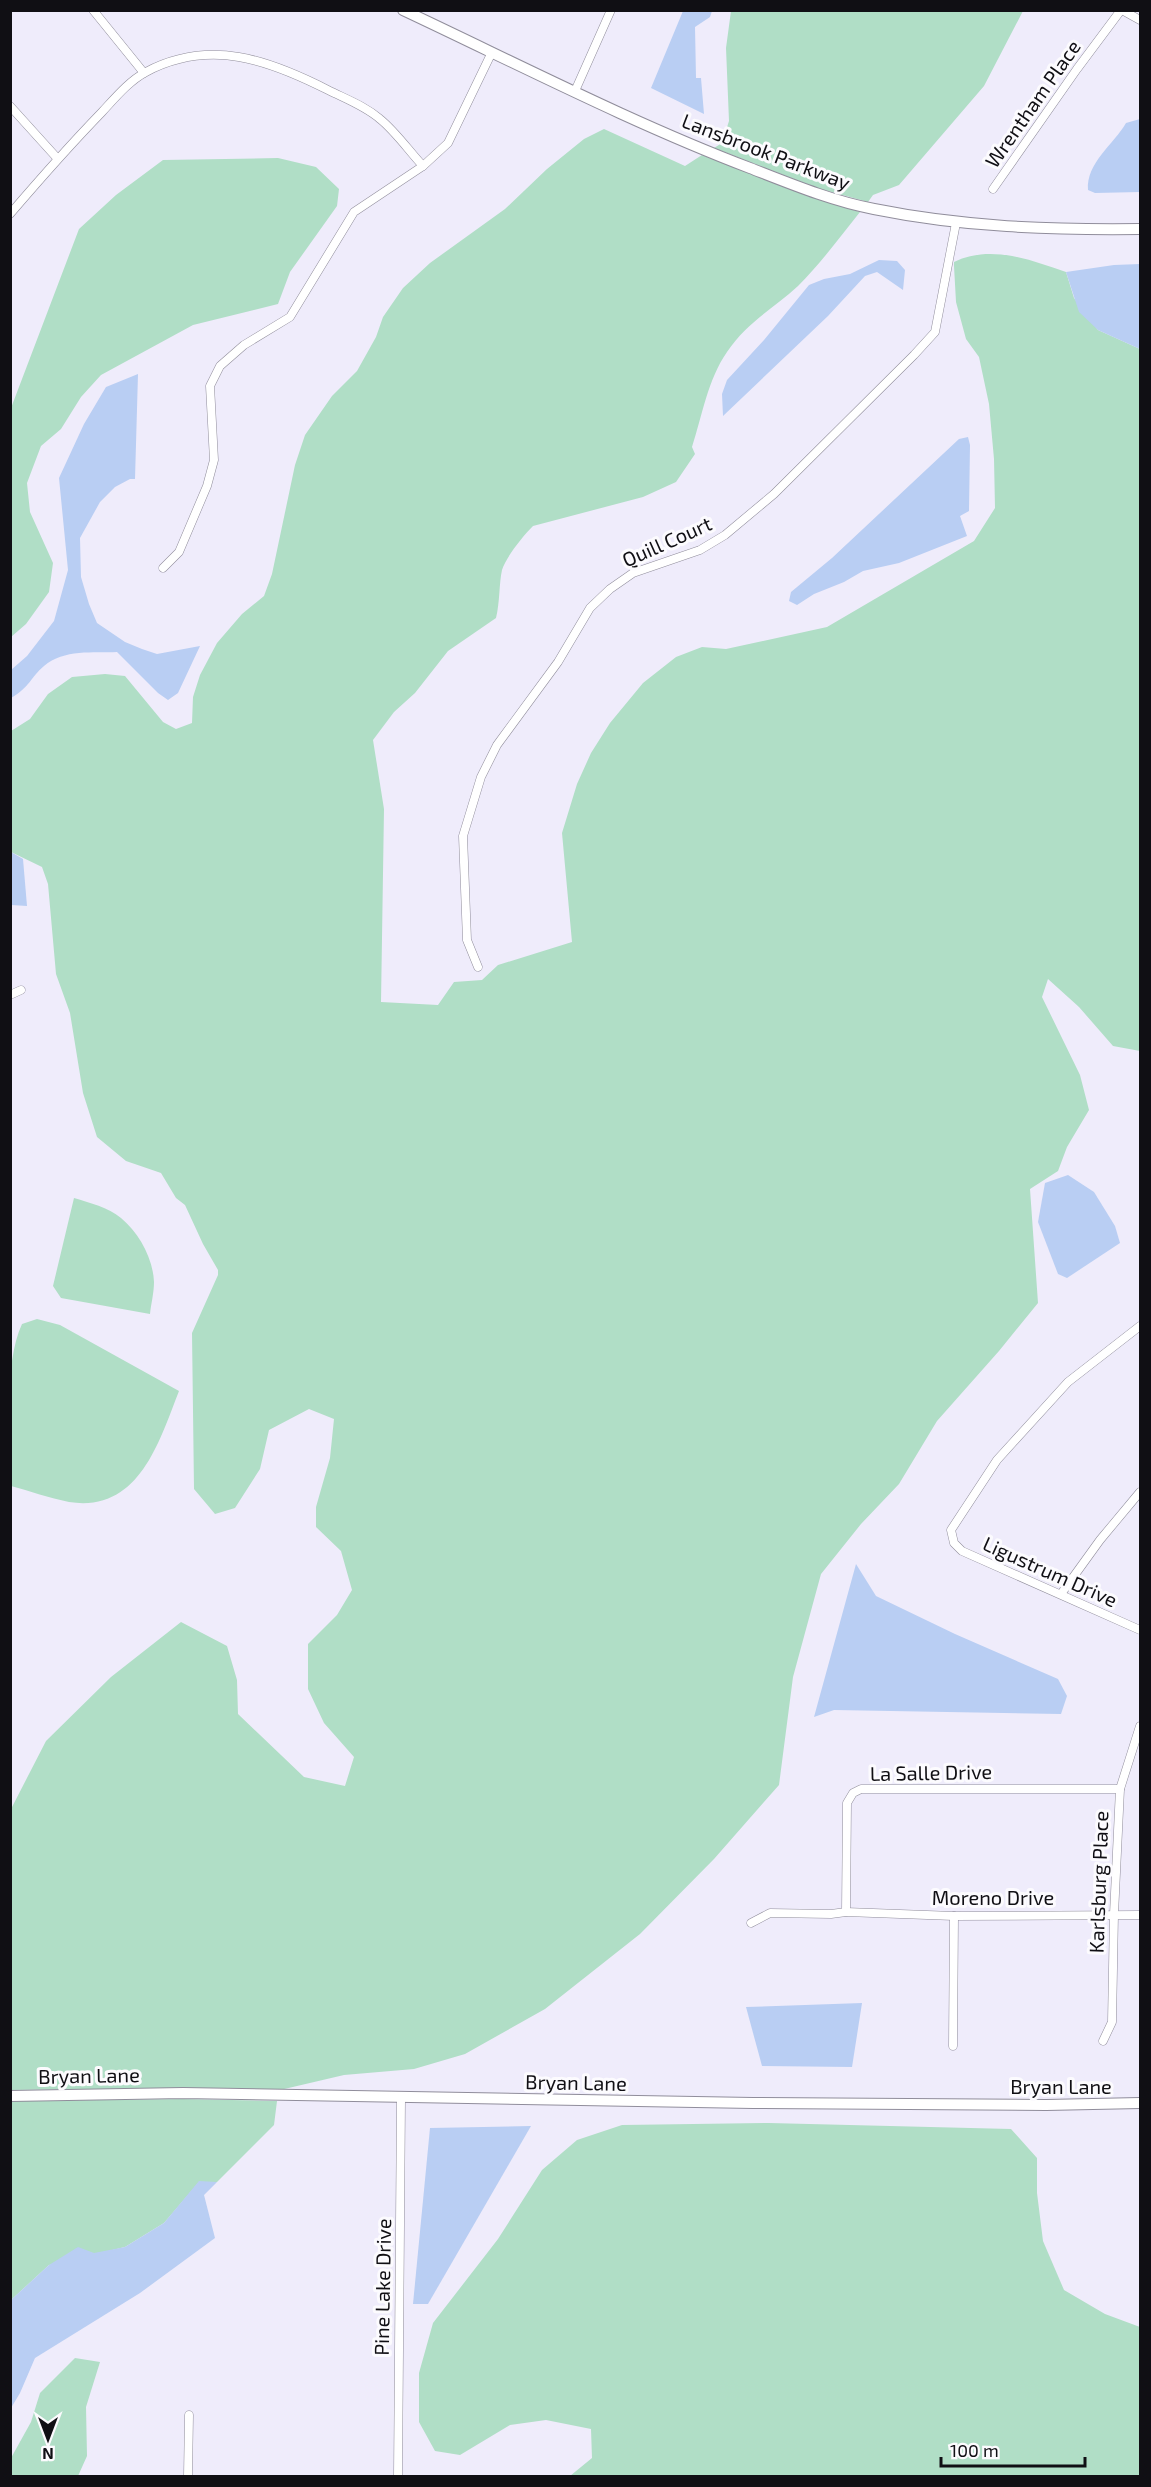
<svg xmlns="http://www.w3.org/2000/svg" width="1151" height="2487" font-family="'Exo 2',sans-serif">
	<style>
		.green { fill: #b0dec6 }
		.water { fill: #b9cef3 }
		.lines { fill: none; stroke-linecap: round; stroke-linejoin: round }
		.street-casing { stroke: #908d9b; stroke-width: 9 }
		.secondary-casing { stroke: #908d9b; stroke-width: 12 }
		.street { stroke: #fff; stroke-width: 8 }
		.secondary { stroke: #fff; stroke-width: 10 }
		.labels { text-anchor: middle; stroke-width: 6; stroke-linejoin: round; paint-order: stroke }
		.street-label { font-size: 20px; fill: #100f14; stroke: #fcfbfe }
	</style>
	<rect width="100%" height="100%" fill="#efecfb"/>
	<g class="green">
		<polygon points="731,11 1023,11 984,86 899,185 873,195 868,202 817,188 714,148 722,143 729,121 726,48"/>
		<path d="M 604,129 L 685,166 L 702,155 L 814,198 L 860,212 C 840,237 821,263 798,286 C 773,309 747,322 727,352 C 708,379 702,416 692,447 L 695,454 L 676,482 L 643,497 L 533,526 C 523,536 506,557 502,570 C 499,583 500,602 496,618 L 448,651 L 415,693 L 394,712 L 373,740 L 384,809 L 381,1002 L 438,1005 L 454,982 L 482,980 L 498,965 L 572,942 L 562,833 L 577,784 L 591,753 L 610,723 L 643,683 L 676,657 L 702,647 L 726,649 L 827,627 L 974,541 L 995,508 L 994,459 L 989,404 L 979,357 L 966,339 L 956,302 L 954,266 L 954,262 C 991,244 1030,260 1066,272 L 1074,298 L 1098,330 L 1140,349 L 1140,1051 L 1113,1046 L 1079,1007 L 1048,979 L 1042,997 L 1080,1075 L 1089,1110 L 1067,1147 L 1058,1171 L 1030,1189 L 1038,1303 L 999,1351 L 937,1421 L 899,1484 L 861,1524 L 821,1574 L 793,1677 L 779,1785 L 714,1859 L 640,1934 L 545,2009 L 465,2054 L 414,2069 L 344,2075 L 280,2090 L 183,2088 L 11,2090 L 11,1809 L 46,1741 L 111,1677 L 181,1622 L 227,1646 L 237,1680 L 238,1714 L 304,1777 L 345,1786 L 354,1757 L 324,1723 L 308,1689 L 308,1644 L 337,1615 L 352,1590 L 341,1551 L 316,1527 L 316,1507 L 330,1458 L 334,1419 L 309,1409 L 269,1430 L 260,1469 L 235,1508 L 215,1514 L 194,1489 L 192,1333 L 218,1275 L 218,1270 L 203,1244 L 185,1205 L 176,1198 L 161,1173 L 126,1161 L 97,1137 L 83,1093 L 70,1013 L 56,974 L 48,884 L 42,867 L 11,852 L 11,731 L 30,719 L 48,694 L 72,677 L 105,674 L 125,676 L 163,722 L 176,729 L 192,723 L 193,697 L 200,675 L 217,643 L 242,614 L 264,596 L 272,574 L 295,465 L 305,435 L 332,396 L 357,371 L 376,337 L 383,317 L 403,288 L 430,263 L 505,209 L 547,169 L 584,139 Z"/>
		<polygon points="278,158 316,167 339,189 337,206 290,272 278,304 193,325 101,375 81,397 61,429 41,446 27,483 30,512 53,563 49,592 26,624 11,637 11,408 79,229 116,195 163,160"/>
		<path d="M 74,1198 C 90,1203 108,1207 121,1218 C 139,1233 153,1258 154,1282 C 154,1293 151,1304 150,1314 L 61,1298 L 53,1286 Z"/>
		<path d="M 37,1319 L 60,1325 L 179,1391 C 159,1442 139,1513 69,1502 C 49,1498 30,1491 11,1486 C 10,1439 3,1365 22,1324 Z"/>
		<polygon points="183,2099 277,2101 274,2125 217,2182 199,2182 164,2223 125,2247 49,2265 11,2300 11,2101"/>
		<polygon points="769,2123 1011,2129 1037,2158 1037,2193 1043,2241 1064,2290 1105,2314 1140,2327 1140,2476 570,2476 592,2458 591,2429 546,2420 510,2425 460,2455 435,2451 419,2422 419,2373 433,2323 498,2239 542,2170 577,2140 622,2125"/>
		<polygon points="75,2358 100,2362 86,2407 87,2456 78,2476 11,2476 11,2458 31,2422 40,2393"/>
	</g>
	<g class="water">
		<polygon points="683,11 712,11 710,17 695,27 696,78 701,78 704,114 651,88"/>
		<path d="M 1140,119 L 1140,192 L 1095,193 L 1088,190 C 1086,163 1114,144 1126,123 Z"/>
		<polygon points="879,260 897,261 905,270 903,290 877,272 865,276 828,316 723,416 722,394 727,380 764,340 809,285 824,279 850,274"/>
		<polygon points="1140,264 1140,349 1098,330 1079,312 1066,272 1114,265"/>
		<path d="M 138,374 L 135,479 L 130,479 L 115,487 L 100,502 L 80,538 L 81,577 L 89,604 L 97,623 L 125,642 L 142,649 L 157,654 L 200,646 L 178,693 L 168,700 L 158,693 L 117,652 C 93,653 64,649 44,666 C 30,678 30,687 11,698 L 11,670 L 27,656 L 54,621 L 68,570 L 59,478 L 84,424 L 106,387 Z"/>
		<polygon points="968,437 970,445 969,511 960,516 967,536 899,563 863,571 844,582 814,594 797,605 789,601 791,592 832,558 959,439"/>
		<polygon points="11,852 23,859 27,906 11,905"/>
		<polygon points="1068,1175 1094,1192 1115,1226 1120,1243 1067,1278 1058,1274 1038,1222 1045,1183"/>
		<polygon points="856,1564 876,1596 955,1634 1058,1679 1067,1696 1061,1714 834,1710 814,1717"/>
		<polygon points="862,2003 852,2067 762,2066 746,2007"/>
		<polygon points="531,2126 428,2304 413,2304 430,2128"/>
		<polygon points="199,2181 217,2182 204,2195 215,2238 140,2293 35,2358 20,2393 11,2408 11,2300 49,2265 78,2247 94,2253 125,2247 164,2223"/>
	</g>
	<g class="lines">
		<defs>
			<g id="street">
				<polyline points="93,10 144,73"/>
				<polyline points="1122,10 1140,20"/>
				<polyline points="575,91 611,10"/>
				<polyline points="10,106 57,158"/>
				<polyline points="993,189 1077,69 1121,10"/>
				<path d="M 10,214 C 40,179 70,145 102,112 C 115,98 129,81 146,72 C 210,38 269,60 328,90 C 346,99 365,106 380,119 C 396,132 409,151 423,166"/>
				<polyline points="163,568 179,552 207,486 214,460 210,386 220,366 244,345 290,317 354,212 423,166 448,143 492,52"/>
				<polyline points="478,967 467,940 463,836 481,777 497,745 558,662 590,608 610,589 633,573 700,550 725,535 774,494 914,355 935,332 956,223"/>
				<polyline points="10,995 21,990"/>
				<polyline points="1140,1326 1068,1382 997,1460 951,1530 954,1543 962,1551 1140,1630"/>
				<polyline points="1061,1594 1100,1540 1140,1492"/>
				<polyline points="846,1912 847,1803 853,1793 861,1789 1120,1789"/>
				<polyline points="751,1923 770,1913 831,1914 846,1912 954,1916 1140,1915"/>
				<polyline points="1103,2041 1112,2022 1114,1914 1120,1789 1140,1726"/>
				<polyline points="953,2046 954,1916"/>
				<polyline points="188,2476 189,2415"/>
				<polyline points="398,2476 401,2099"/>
			</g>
			<g id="secondary">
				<path d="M 403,10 C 518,64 632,123 750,168 C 791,184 832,201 874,209 C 963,227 1051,230 1140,229"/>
				<polyline points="10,2096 183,2093 753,2103 1046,2105 1140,2103"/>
			</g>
		</defs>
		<use href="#street" class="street-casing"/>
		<use href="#secondary" class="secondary-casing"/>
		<use href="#street" class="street"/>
		<use href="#secondary" class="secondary"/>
	</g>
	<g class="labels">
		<g class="street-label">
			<text transform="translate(1033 104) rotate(-55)" y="7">Wrentham Place</text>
			<text transform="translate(766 152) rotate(21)" y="7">Lansbrook Parkway</text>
			<text transform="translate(667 542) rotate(-24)" y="7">Quill Court</text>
			<text transform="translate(1050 1572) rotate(24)" y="7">Ligustrum Drive</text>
			<text transform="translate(931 1773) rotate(-1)" y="7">La Salle Drive</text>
			<text transform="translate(1099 1882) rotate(-88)" y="7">Karlsburg Place</text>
			<text x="993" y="1905">Moreno Drive</text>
			<text transform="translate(89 2076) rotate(-1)" y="7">Bryan Lane</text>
			<text transform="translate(576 2083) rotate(1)" y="7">Bryan Lane</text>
			<text x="1061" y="2094">Bryan Lane</text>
			<text transform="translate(383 2287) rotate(-89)" y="7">Pine Lake Drive</text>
		</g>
	</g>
	<rect width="1151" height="2487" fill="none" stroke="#100f14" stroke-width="24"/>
	<g transform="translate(48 2439) rotate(180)" stroke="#fcfbfe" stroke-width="4.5" paint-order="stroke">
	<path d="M0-4.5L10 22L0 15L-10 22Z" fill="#100f14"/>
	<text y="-9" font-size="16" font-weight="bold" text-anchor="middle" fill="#100f14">N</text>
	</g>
	<path d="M941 2457v9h144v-9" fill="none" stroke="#100f14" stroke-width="3"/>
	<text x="950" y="2457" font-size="18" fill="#100f14" stroke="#fcfbfe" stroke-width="4.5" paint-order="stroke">100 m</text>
</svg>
